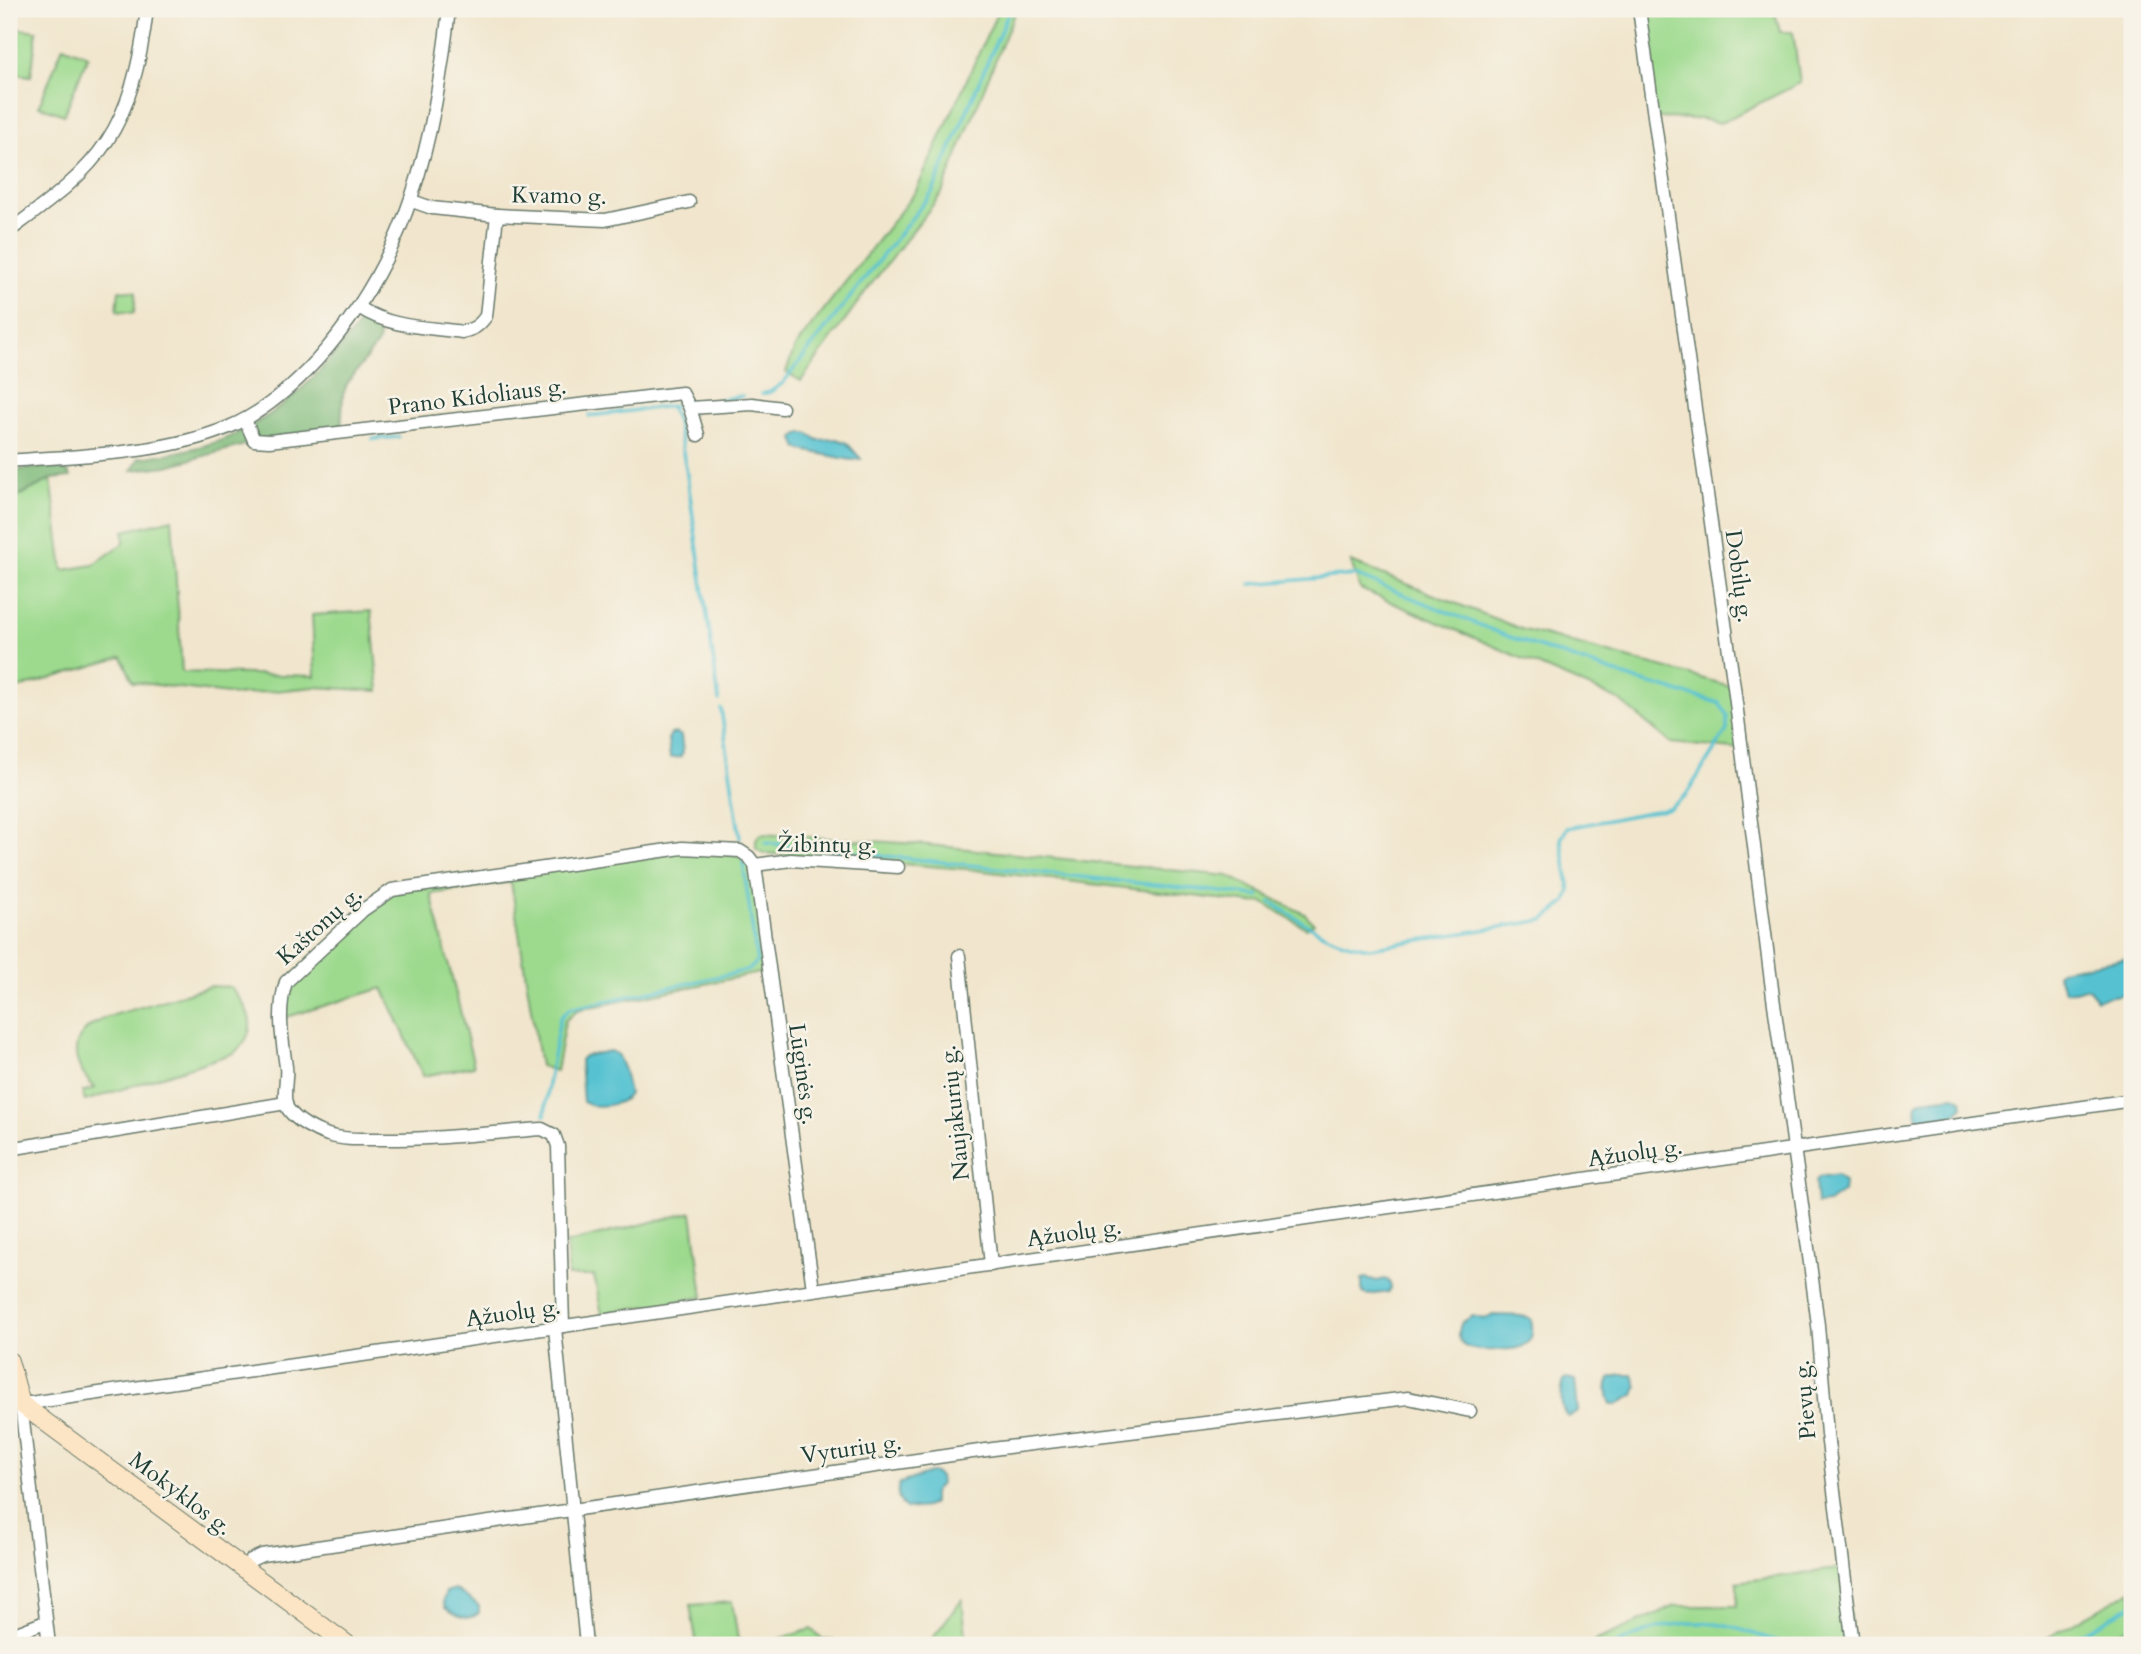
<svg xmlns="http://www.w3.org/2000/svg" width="2141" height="1654" font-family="Cardo,serif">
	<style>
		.green { fill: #9dda8e; stroke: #5e8c61; stroke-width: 2 }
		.forest { fill: #7eba79; stroke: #4e7c56; stroke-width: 2 }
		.water { fill: #56c2d1; stroke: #3a8082; stroke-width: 2 }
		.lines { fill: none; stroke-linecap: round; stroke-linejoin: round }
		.stream { stroke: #56c2d1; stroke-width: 3.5 }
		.minor-casing { stroke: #68786a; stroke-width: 15 }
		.secondary-casing { stroke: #68786a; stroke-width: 20 }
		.minor { stroke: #fff; stroke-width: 12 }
		.secondary { stroke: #fce5c4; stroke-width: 18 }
		.labels { text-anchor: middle; stroke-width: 5; stroke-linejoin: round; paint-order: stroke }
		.street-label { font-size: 23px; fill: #1f3d34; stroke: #f7f3e8 }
	</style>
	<rect width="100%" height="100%" fill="#f7f3e8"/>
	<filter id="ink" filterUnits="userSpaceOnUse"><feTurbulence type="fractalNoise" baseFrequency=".0143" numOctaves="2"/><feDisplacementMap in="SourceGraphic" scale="14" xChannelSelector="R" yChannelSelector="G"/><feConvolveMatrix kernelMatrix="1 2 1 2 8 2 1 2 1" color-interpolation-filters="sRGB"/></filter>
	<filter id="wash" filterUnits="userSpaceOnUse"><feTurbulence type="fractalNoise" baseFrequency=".00686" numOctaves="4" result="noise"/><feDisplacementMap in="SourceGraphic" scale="28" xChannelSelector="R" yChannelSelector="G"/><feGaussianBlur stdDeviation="1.57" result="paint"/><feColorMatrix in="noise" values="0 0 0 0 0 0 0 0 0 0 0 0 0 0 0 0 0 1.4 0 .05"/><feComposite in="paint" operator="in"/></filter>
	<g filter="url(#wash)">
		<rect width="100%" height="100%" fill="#f1e6cd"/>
		<g class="green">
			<polygon points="999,9 1016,9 942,193 866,291 801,381 786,372 795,347 916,191"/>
			<polygon points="1639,9 1774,9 1780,32 1793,32 1800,83 1720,123 1700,119 1655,118"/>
			<polygon points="12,28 37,31 31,76 9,73"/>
			<polygon points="63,46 88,56 64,115 39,106"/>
			<polygon points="119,290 136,292 134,313 117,311"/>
			<polygon points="51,479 63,570 93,565 124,543 124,531 172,519 182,672 315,676 312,615 371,611 379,691 314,687 236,695 133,682 122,657 9,691 9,501"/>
			<polygon points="1351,562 1521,629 1734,687 1743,750 1671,743 1619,700 1360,589"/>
			<polygon points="760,834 920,844 1228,876 1305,914 1314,923 1306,928 1262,902 1252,903 966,869 763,853 756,849 756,840"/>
			<polygon points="682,848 749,857 769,971 577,1010 565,1021 556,1071 540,1066 511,882 431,894 474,1066 423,1076 383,988 280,1019 286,982 392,890"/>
			<path d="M 210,986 L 230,987 C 250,1009 261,1030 234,1053 L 85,1101 L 82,1092 L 95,1088 C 71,1064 66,1037 101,1020 C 115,1013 133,1010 148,1005 C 168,999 189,993 210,986 Z"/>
			<polygon points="692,1212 703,1297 602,1314 594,1276 568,1276 567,1243"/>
			<polygon points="1844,1568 1853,1645 1586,1645 1675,1606 1737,1606 1737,1582"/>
			<polygon points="2132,1590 2132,1625 2099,1645 2035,1645"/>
			<polygon points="962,1599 967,1645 928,1645 928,1644"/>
			<polygon points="732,1602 739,1645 697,1645 690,1605"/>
			<polygon points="811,1629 824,1640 834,1641 834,1645 775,1645 776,1640"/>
		</g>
		<g class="forest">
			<path d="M 362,320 L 375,327 L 379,334 L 378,343 L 347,384 L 343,395 L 341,433 L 252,443 L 167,466 L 132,470 L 139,458 C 166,454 193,450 219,441 C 280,419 324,370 362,320 Z"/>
			<polygon points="54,466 69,473 71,477 51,479 9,501 9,471"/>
		</g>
		<g class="water">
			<polygon points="802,433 807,433 818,440 837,439 847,443 861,459 851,460 802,450 798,448 794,439 797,435"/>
			<polygon points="677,733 681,736 683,753 680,757 670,758 668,739 671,734"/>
			<path d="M 2132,957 L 2132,993 L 2130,993 L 2096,999 C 2085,978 2084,994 2065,991 L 2057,974 L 2061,970 Z"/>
			<path d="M 610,1051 L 617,1054 L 624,1070 L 629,1094 C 622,1106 595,1109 583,1102 L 580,1060 L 584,1056 Z"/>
			<polygon points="1955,1096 1962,1100 1963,1106 1953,1116 1920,1120 1917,1117 1916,1104 1921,1100"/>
			<polygon points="1837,1175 1844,1182 1843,1192 1828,1203 1817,1204 1815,1182 1818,1178"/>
			<polygon points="1367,1278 1377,1281 1385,1279 1389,1281 1391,1287 1389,1292 1367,1295 1362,1293 1362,1279"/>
			<path d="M 1494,1315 L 1525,1316 L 1531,1319 C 1533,1328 1534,1338 1526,1344 C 1519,1350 1508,1349 1499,1350 C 1479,1351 1451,1353 1461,1323 L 1473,1316 L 1484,1319 Z"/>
			<path d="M 1620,1375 L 1633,1375 L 1637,1387 L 1634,1395 L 1616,1405 L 1611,1404 C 1607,1396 1606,1387 1610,1379 Z"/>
			<path d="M 1567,1378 L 1575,1380 L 1578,1412 L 1568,1417 C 1559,1408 1561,1391 1564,1380 Z"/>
			<path d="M 930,1473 L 935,1473 L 939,1477 L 940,1484 L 933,1493 L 933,1503 L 926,1507 L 906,1509 C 899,1503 895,1491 900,1483 Z"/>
			<path d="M 455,1589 L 479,1606 L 479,1613 C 466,1623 458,1615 445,1608 L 443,1601 L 446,1592 Z"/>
		</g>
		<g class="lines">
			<g class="stream">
				<polyline points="762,394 770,392 783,383 933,191 1010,9"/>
				<polyline points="717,400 742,396"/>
				<polyline points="670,406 677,422 686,468 719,700"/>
				<polyline points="589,416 680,405"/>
				<polyline points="373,439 399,437"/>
				<path d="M 1251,584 L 1355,575 L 1507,636 L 1636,680 L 1719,703 L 1727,715 L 1727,730 L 1686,795 L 1670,808 L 1567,828 L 1561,839 L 1570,891 L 1566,902 L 1544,920 L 1370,948 C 1328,942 1306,924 1271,902"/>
				<polyline points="721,709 740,838"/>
				<polyline points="765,843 1259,896"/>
				<polyline points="545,1115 548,1084 560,1018 569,1009 749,970 757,962 743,862"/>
				<path d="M 1615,1645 C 1646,1629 1680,1620 1715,1624 C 1739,1627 1765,1638 1788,1645"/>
				<polyline points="2064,1645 2132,1604"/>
			</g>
		</g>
	</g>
	<g filter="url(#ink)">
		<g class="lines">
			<defs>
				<g id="minor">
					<polyline points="1639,9 1734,687 1773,997 1808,1248 1818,1325 1827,1434 1853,1645"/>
					<polyline points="412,201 432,208 497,215"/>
					<path d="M 9,231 C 44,205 83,178 107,141 C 132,104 142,52 147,9"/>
					<path d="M 360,308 C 391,328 426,327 462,332 C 474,329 479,326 486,316 L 497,215 L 605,220 L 689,202"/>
					<polyline points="690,408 752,404 782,408"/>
					<polyline points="245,420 254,440 269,441 682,393 690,408 698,435"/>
					<path d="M 9,461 C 81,455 161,455 229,427 C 263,413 292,387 317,360 C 409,258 434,141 449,9"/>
					<polyline points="755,865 791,860 898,867"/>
					<polyline points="959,956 991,1265"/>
					<polyline points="9,1149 286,1103"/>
					<path d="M 563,1326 L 558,1146 L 554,1135 L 542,1129 C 487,1133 431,1140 376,1139 C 361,1139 343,1140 328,1135 C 315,1131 296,1121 288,1109 C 281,1098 288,1079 286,1067 C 282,1038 277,1010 286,982 L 363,910 L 392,890 L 682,848 L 740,851 L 749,857 L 755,865 L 813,1289"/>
					<polyline points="555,1328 586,1645"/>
					<polyline points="21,1404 49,1645"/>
					<polyline points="9,1406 2132,1100"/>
					<polyline points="244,1570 251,1560 262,1555 1000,1448 1408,1398 1470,1411"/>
					<polyline points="9,1636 45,1622"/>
				</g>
				<polyline id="secondary" points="9,1361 21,1404 348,1645"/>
			</defs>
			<use href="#minor" class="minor-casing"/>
			<use href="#secondary" class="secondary-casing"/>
			<use href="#minor" class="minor"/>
			<use href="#secondary" class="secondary"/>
		</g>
	</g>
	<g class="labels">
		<g class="street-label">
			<text transform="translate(559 195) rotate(1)" y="8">Kvamo g.</text>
			<text transform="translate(477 396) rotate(-7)" y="8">Prano Kidoliaus g.</text>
			<text transform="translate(1740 576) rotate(82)" y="8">Dobilų g.</text>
			<text transform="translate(827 844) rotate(1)" y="8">Žibintų g.</text>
			<text transform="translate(319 925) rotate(-42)" y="8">Kaštonų g.</text>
			<text transform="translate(804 1074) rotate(82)" y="8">Lūginės g.</text>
			<text transform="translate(954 1113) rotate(-96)" y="8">Naujakurių g.</text>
			<text transform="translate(1635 1152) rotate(-8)" y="8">Ąžuolų g.</text>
			<text transform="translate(1074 1232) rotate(-8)" y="8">Ąžuolų g.</text>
			<text transform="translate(513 1312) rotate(-8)" y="8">Ąžuolų g.</text>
			<text transform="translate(1804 1400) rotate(-95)" y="8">Pievų g.</text>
			<text transform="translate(851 1448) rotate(-8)" y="8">Vyturių g.</text>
			<text transform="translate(181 1493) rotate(37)" y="8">Mokyklos g.</text>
		</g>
	</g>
	<rect width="2141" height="1654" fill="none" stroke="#f7f3e8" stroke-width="35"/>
</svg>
